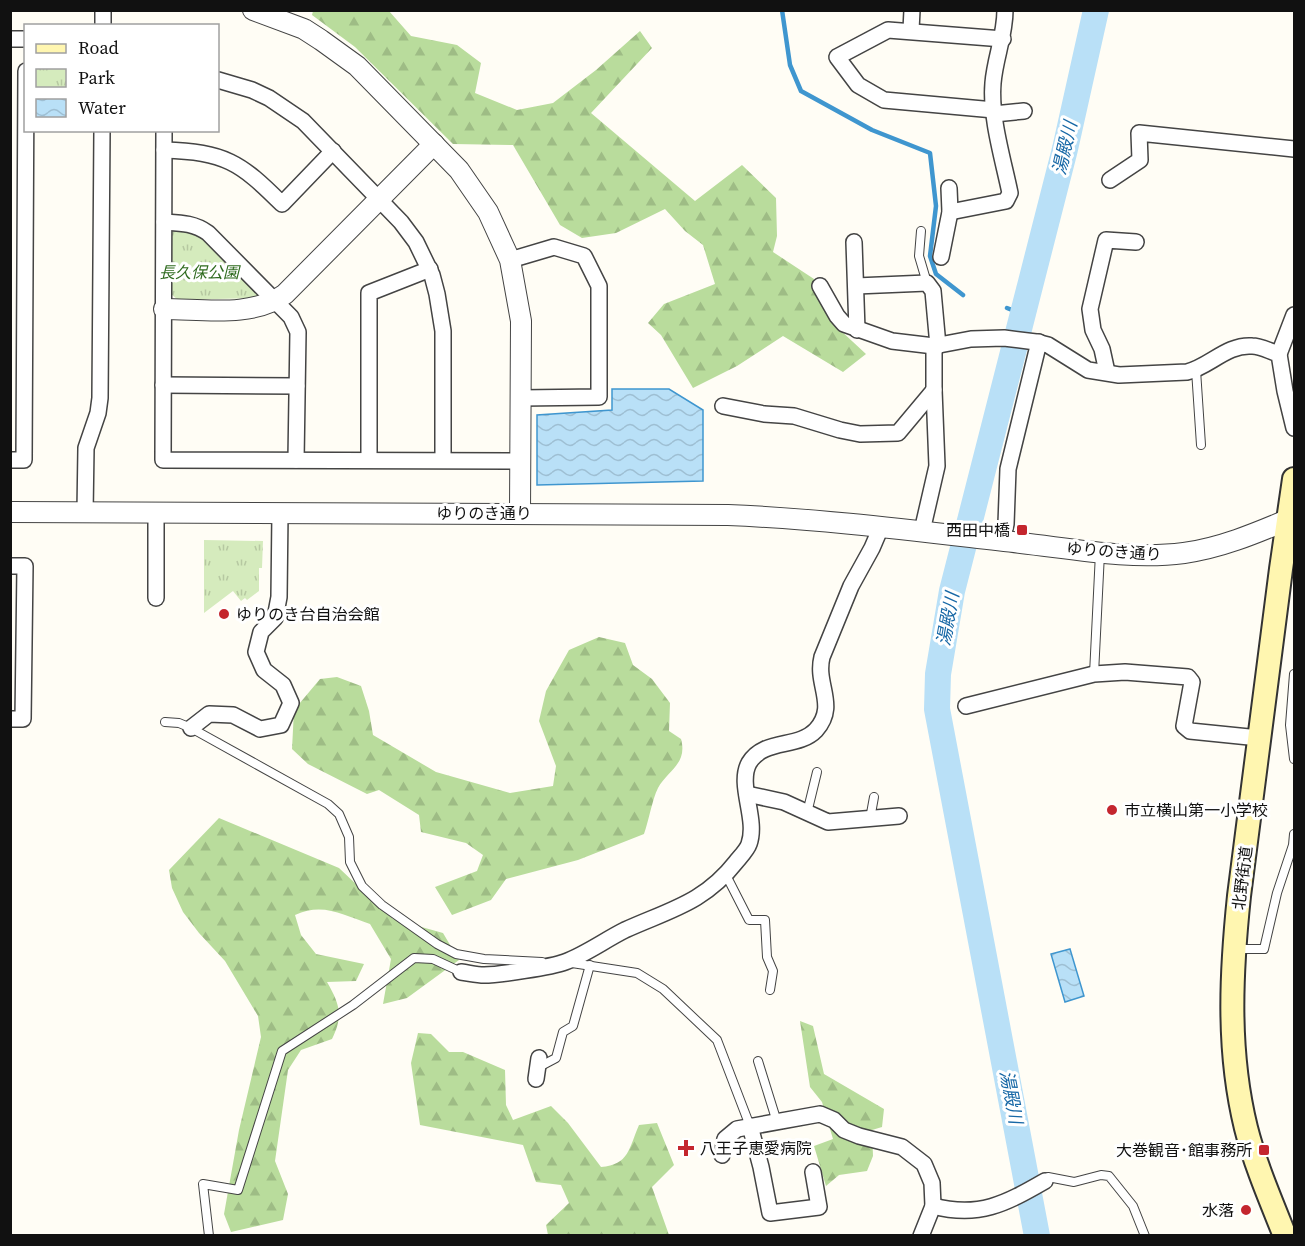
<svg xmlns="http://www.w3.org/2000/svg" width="1305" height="1246" font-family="'Source Serif 4','Noto Sans JP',serif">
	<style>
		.forest { fill: url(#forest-firs) }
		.park { fill: url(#park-tufts) }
		.water { fill: url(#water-waves); stroke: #3f96cf; stroke-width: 1.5 }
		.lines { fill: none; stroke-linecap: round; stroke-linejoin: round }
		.stream { stroke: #3f96cf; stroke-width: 4.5 }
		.river { stroke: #b9e0f7; stroke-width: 26 }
		.service-casing { stroke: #444; stroke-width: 10 }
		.minor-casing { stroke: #444; stroke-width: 18 }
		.tertiary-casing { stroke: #444; stroke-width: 22 }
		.secondary-casing { stroke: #333; stroke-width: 26 }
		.service { stroke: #fff; stroke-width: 8 }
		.minor { stroke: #fff; stroke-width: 15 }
		.tertiary { stroke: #fff; stroke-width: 20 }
		.secondary { stroke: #fff6b0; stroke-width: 22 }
		.poi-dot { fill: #c4262e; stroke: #fff; stroke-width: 2 }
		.labels { text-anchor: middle; stroke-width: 6; stroke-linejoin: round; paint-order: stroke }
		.park-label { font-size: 16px; font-style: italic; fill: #2f6b1f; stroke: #fff }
		.street-label { font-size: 16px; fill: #111; stroke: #fff }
		.poi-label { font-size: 16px; fill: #111; stroke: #fff; text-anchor: end }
		.water-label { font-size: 18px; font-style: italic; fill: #1768a6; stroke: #fff }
	</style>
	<defs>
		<pattern id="forest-firs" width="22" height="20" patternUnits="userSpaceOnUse" patternTransform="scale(1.5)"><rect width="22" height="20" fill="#b9dc9c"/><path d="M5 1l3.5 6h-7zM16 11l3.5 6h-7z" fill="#9ebc85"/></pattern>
		<pattern id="park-tufts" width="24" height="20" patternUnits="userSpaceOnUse" patternTransform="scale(1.5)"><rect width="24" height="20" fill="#d5ebbd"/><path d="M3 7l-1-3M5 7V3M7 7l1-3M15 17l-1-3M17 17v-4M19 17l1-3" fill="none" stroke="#b6c8a1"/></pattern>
		<pattern id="water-waves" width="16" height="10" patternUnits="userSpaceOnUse" patternTransform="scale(1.5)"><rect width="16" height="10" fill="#b9e0f7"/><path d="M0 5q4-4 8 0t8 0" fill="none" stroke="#9ebfd3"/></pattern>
	</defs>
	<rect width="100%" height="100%" fill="#fffdf5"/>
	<g class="forest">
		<polygon points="313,11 389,11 411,36 457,45 481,63 475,93 517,110 553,103 596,70 640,31 652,48 591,113 695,201 742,165 776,198 777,236 773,252 814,279 827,315 839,329 866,354 843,372 783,336 737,366 693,388 661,335 648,323 664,304 715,284 703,245 685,231 665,209 616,233 582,238 560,225 513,145 453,144 355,47 312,15"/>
		<path d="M 599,637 L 625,643 L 633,665 L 652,679 L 670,703 L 669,731 L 681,739 C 688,764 667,771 658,788 C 652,800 649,820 644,834 L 578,860 L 506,879 L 491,900 L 452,915 L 435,887 L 477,871 L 483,855 L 466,843 L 421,832 L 419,815 L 379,790 L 367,794 L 308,764 L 292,749 L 294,710 L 320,679 L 337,677 L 361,686 L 369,711 L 373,735 L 436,772 L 510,793 L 553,786 L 556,766 L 539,721 L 546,691 L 569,650 Z"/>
		<path d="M 219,818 L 339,868 L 393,919 L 443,933 L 459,960 L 407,998 L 383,1004 L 391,959 L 370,924 C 343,915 323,902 295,915 L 301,935 L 316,954 L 364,964 L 356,981 L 327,982 C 339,1003 344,1015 332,1039 L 301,1050 L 288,1070 L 275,1161 L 288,1194 L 283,1220 L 231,1232 L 224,1214 L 239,1130 L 261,1037 L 258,1016 L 225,961 L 199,933 L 183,912 L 172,888 L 169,870 Z"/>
		<polygon points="800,1021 813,1026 824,1074 884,1109 882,1127 872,1130 873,1156 867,1171 839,1175 826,1186 814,1146 833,1139 822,1102 810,1087"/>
		<path d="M 418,1033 L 431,1034 L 449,1052 L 463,1052 L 505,1070 L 506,1105 L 513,1120 L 551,1106 L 568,1123 L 601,1167 C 629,1165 629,1148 639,1125 L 657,1123 L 674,1165 L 652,1187 L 669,1235 L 548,1235 L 546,1225 L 569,1203 L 561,1185 L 536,1182 L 523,1145 L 420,1125 L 411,1063 Z"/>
	</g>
	<g class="park">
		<path d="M 176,228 C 207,228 239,272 259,293 L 257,298 L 178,300 L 171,294 L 172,232 Z"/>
		<polygon points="204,540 263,541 262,568 259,568 259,591 247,600 245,598 241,601 233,591 204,613"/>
	</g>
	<g class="water">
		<polygon points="612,389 669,389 703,410 703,481 537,485 537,415 612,410"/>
		<polygon points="1070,949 1084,996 1065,1002 1051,954"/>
	</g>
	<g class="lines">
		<g class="stream">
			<polyline points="782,10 790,65 801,91 872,130 930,153 936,206 930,256 936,274 963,295"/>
			<polyline points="1007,308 1022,314"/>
		</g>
		<polyline class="river" points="1037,1236 937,709 938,674 952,591 1065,149 1096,10"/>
		<defs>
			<g id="service">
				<polyline points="921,231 919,256 927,283"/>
				<polyline points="1196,370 1201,445"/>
				<polyline points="1094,674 1100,553"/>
				<polyline points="1294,674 1290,725 1294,759"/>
				<polyline points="165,722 179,723 191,728 328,804 339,814 349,837 350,862 362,886 382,905 437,944 456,954 484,959 542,962"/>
				<polyline points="807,813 817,772"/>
				<polyline points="870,819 874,797"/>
				<polyline points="726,875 749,920 765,920 767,957 773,971 770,990"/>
				<polyline points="1235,949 1264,949 1277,893 1293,845 1294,834"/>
				<polyline points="572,963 637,973 663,989 717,1040 750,1126"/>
				<polyline points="758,1061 777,1122"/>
				<polyline points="539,1067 556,1058 563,1032 573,1026 590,965"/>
				<polyline points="1045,1181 1048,1177 1074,1182 1101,1175 1109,1176 1133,1206 1145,1236"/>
				<polyline points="209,1236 203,1184 238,1190 282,1051 353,1005 414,958 433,959 461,972"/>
			</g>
			<g id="minor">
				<polyline points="103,26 103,10"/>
				<polyline points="911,30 912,10"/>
				<polyline points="10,39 26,39"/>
				<polyline points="218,80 252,90 269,98 303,121 401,222 416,242 432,275 437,294 443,331 443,460"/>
				<polyline points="994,110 884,100 858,85 837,57 888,30 1003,39"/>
				<polyline points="994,114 1024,111"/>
				<polyline points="164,130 163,460 521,461"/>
				<path d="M 164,150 C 225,152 240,162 282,204 L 333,151"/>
				<polyline points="1110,180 1140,160 1139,133 1294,149"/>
				<path d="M 950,212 L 1006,201 L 1010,193 C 1003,159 990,117 993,83 C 995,58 1005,36 1005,10"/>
				<path d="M 164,222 C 181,223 194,223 208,233 L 291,317 L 298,332 L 296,460"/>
				<polyline points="854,242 857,330"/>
				<polyline points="941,257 950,212 949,188"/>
				<polyline points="510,260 554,247 584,256 599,286 599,397 521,398"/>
				<path d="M 820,286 L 837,316 L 844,324 L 892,341 L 934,346 L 971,339 L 1004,338 L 1036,342 L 1048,345 L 1088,370 L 1119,375 L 1187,372 C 1209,367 1227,344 1252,346 C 1261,346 1271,352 1279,354 L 1285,391 L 1294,428"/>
				<polyline points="856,286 927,283 933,291 938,346"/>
				<polyline points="1279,354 1294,315"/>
				<polyline points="1107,372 1102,349 1093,330 1090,309 1106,240 1136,242"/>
				<polyline points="163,385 297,386"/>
				<polyline points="723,406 764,414 794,416 840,430 860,434 898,433 934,390"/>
				<polyline points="10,460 24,460 26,71"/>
				<polyline points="369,460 369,293 430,269"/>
				<polyline points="85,513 86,448 98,413 100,398 102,130"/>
				<polyline points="922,531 937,466 934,390 934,346"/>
				<polyline points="1002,541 1006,524 1008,469 1039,342"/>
				<polyline points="10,566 25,566 23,719 10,719"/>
				<polyline points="156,598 156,513"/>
				<polyline points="966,706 1094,674 1125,672 1188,677 1192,682 1184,726 1190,731 1259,738"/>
				<polyline points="191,728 209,714 233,715 260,729 281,725 291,703 283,685 264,670 256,652 261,632 275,618 279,597 280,513"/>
				<polyline points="747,794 784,802 828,822 899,816"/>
				<path d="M 461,972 C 469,973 477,975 484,975 C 498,975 552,967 565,962 C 586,954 605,940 625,930 C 669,910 704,903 736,862 C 740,857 747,850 749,844 C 758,819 737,785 749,763 C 764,738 798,749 816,730 C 838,705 815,685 822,657 L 851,586 L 872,548 L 881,527"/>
				<polyline points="536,1079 539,1058"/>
				<polyline points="750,1126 761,1167 770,1213 819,1207 813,1172"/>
				<polyline points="722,1155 725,1139 737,1129 820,1114 834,1120 844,1130 859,1136 902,1147 924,1164 932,1183 933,1206 921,1236"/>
				<path d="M 933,1206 C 979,1218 1005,1204 1045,1181"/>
			</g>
			<g id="tertiary">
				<polyline points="253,10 304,29 321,40 357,66 459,170 488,212 510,260 521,321 520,513"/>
				<path d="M 164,309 C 202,309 253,318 285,294 L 434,144"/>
				<path d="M 10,512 L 728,515 C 826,519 924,532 1021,543 C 1074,549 1131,560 1184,553 C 1220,548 1254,534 1287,520"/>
			</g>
			<path id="secondary" d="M 1285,1236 C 1271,1201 1255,1164 1246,1128 C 1227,1051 1231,973 1239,896 L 1281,569 L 1294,479"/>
		</defs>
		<use href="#service" class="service-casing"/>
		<use href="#minor" class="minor-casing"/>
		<use href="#tertiary" class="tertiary-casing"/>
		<use href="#secondary" class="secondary-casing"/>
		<use href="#service" class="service"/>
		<use href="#minor" class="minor"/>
		<use href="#tertiary" class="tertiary"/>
		<use href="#secondary" class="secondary"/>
	</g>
	<g class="poi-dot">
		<rect x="1016" y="524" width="12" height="12" rx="3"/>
		<circle cx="224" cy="614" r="6"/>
		<circle cx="1112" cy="810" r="6"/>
		<path d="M683 1139h6v6h6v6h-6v6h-6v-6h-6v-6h6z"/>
		<rect x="1258" y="1144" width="12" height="12" rx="3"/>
		<circle cx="1246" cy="1210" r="6"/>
	</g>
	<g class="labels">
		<g class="park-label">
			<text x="199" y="278">長久保公園</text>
		</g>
		<g class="street-label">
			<text x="484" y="519">ゆりのき通り</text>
			<text transform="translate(1114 551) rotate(4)" y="6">ゆりのき通り</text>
			<text transform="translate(1242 878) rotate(-83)" y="6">北野街道</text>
		</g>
		<g class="poi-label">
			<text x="1010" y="536">西田中橋</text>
			<text x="236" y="620" text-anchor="start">ゆりのき台自治会館</text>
			<text x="1124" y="816" text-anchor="start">市立横山第一小学校</text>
			<text x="700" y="1154" text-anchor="start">八王子恵愛病院</text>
			<text x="1252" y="1156">大巻観音･館事務所</text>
			<text x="1234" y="1216">水落</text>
		</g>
		<g class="water-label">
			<text transform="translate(1065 148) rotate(-77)" y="6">湯殿川</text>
			<text transform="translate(948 619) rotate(-80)" y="6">湯殿川</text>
			<text transform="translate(1011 1097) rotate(79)" y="6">湯殿川</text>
		</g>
	</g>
	<rect width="1305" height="1246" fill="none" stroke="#111111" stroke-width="24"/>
	<rect x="24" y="24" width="195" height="108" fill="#ffffff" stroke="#a0a0a0" stroke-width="1.5"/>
	<rect x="36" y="44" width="30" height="9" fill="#fff6b0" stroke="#a0a0a0" stroke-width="1.5"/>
	<text x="78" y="54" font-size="18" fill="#111111">Road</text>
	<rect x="36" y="69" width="30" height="18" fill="url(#park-tufts)" stroke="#a0a0a0" stroke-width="1.5"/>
	<text x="78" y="84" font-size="18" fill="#111111">Park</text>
	<rect x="36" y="99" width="30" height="18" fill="url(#water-waves)" stroke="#a0a0a0" stroke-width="1.5"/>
	<text x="78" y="114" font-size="18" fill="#111111">Water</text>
</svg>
